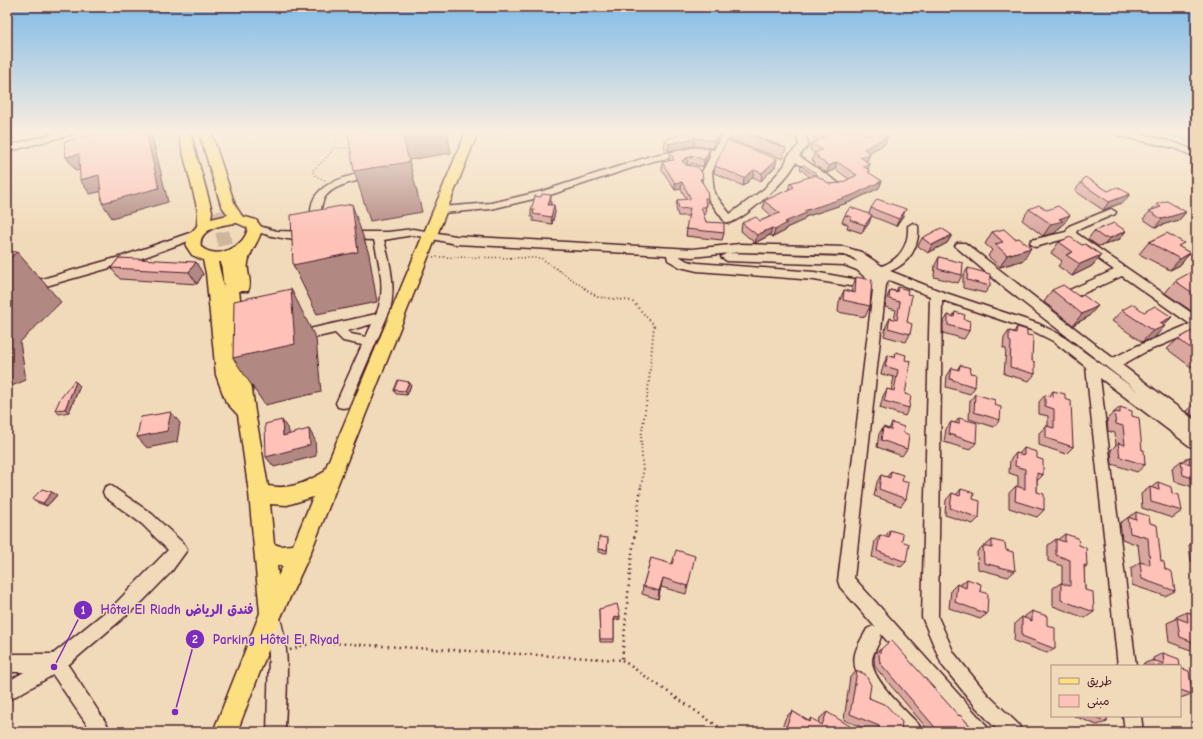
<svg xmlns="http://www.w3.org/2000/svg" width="1203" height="739" font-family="'Comic Neue','Playpen Sans Arabic',sans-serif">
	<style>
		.green { fill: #a2dca1; stroke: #767e66 }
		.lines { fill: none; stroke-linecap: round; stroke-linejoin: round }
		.major-tunnel { stroke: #d0b59d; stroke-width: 14; stroke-dasharray: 14 7; stroke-linecap: butt }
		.minor-casing { stroke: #4a1f2b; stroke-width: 3 }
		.major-casing { stroke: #4a1f2b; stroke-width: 3 }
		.path-far2 { stroke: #4a1f2b; stroke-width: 1.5; stroke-dasharray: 1 2.5; stroke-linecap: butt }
		.path-far1 { stroke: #4a1f2b; stroke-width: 2; stroke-dasharray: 1 3; stroke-linecap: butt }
		.path { stroke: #4a1f2b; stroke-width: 2.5; stroke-dasharray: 1.5 4; stroke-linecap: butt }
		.minor { fill: #f1dab9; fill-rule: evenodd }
		.major { fill: #fce080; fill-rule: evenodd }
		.wall { fill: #daa79f; stroke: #4a1f2b }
		.shaded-wall { fill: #b28882; stroke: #4a1f2b }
		.building { fill: #fec2b9; stroke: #4a1f2b }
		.leader { fill: none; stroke: #7b2cbf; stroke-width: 1.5 }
		.callout-dot { fill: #7b2cbf; stroke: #f1dab9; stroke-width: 1.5 }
		.mark-label { font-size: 12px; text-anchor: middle; font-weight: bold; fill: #fff }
		.callout-label { font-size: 13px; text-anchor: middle; font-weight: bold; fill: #7b2cbf; stroke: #f1dab9; stroke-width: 3; stroke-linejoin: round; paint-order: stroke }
	</style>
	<rect width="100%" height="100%" fill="#f1dab9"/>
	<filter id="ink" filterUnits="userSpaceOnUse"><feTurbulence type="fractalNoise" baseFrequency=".025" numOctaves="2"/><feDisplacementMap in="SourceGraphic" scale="8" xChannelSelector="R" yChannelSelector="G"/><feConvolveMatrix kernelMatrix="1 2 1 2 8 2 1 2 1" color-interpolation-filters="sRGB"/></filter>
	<g filter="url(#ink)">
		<polygon class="green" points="1151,132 1196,132 1196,142"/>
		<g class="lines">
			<polyline class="major-tunnel" points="218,211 228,259"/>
			<defs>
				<g id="minor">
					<polygon points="60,132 74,132 72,134 7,152 7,146"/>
					<path d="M 724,132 L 733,132 L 712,172 L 714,193 L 730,214 L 764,189 L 784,166 L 788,156 L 799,145 L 796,132 L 804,132 L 809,145 L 799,156 L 843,186 L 838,189 L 834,188 L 796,162 C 790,178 745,219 729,223 L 725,222 L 704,193 L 702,172 L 711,155 L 694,153 L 653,161 L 550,195 L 491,209 L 442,213 L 437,210 L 442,207 L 491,203 L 543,191 L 651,156 L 694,147 L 714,150 Z"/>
					<path d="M 1115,132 C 1142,132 1172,141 1196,151 L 1196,157 L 1174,148 L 1116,135 Z"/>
					<path d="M 373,170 L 378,173 L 376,175 C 360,182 327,183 322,204 C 320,211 322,219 322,226 L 317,229 L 313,228 C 311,224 311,218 311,213 C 310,182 350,176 373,170 Z"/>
					<path d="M 1111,209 L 1116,212 L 1115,214 L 1077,230 L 1076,233 L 1196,316 L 1196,331 L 1145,352 L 1122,365 L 1196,421 L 1196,449 L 1191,447 L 1100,378 L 1136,666 L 1118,666 L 1086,367 L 1053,341 L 1031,330 L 942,300 L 938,617 L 954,653 L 987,694 L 1019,725 L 1021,732 L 999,732 L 975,706 L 942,665 L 922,617 L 930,296 L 889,280 L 886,285 L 854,578 L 986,725 L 988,732 L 967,732 L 881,634 C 881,644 871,652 872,663 C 874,682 906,711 919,725 L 921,732 L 900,732 C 884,714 849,680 855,654 C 857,645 863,637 867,629 L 873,626 L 876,628 L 840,587 L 838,581 L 873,290 L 814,280 L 697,271 L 680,267 L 668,260 L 667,255 L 456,244 L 413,235 L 384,240 C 390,263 396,286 390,310 L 348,407 L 343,408 L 338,407 L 336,403 L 362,345 L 343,341 L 335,333 L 296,342 L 292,340 L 290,337 L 292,334 L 296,332 L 376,314 C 387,291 379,264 374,240 L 341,239 L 340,236 L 345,232 L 388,232 L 413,229 L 456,236 L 692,249 L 740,244 L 844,247 L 861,252 L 882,266 C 900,259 909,245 908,226 L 913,223 L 918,226 C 920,246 909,264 890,271 L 940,291 L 1039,324 L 1061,335 L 1140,393 L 1005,288 L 955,246 L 957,243 L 965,243 L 1113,358 L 1137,346 L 1190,324 L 1122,276 L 1073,298 L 1065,298 L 1063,295 L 1065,292 L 1114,270 L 1068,238 L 1035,247 L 1030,243 L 1031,240 L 1066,232 L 1069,226 ZM 740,252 L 844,255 L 853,258 L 858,262 L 845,257 L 727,253 L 721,257 L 727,261 L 844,265 L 857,270 L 870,282 L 814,272 L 697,263 L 687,261 L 679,256 L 692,257 ZM 372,324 L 366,337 L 351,334 L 347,331 Z"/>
					<path d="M 255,225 L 277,231 L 310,232 L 315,236 C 308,247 263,234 251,230 L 250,228 Z"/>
					<polygon points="198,230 203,234 202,236 131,262 7,297 7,289 123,256"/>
					<polygon points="110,485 152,514 185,545 187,550 171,572 142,602 68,665 112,732 92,732 53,675 7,701 7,682 24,672 7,672 7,654 53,654 115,604 168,550 142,524 105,497 103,492 105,487"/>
					<path d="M 271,608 L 277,610 C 292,647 286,693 285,732 L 267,732 L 269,654 L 263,616 L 265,610 Z"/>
					<polygon points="1123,716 1141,716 1143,732 1125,732"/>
				</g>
				<path id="major" d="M 178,132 L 190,132 L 212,211 L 211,219 L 228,215 L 221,205 L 199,132 L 211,132 L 235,205 L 242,216 L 256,220 L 262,228 C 260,241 250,250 248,263 C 246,272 253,282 248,291 L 239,291 L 255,412 L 268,486 C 290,490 305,483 324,472 L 466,132 L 478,132 L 310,554 L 280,619 L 237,732 L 213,732 L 260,613 L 249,493 L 238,415 L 226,402 L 216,375 L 206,273 L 203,260 L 192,255 L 186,246 L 188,236 L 197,226 L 198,211 ZM 237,223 L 248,228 C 245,247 217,261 201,247 C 197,229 223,224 237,223 ZM 218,262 L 221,262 L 224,288 ZM 313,497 L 293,545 L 280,546 L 274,544 L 270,504 L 287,505 ZM 277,565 L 283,566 L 278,576 Z"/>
			</defs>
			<use href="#minor" class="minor-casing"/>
			<use href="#major" class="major-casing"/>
			<g class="path-far2">
				<polyline points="335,148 352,148"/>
				<path d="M 325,180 L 316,176 L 312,171 C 324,159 338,151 336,132"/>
				<polyline points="433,257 541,258 586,289"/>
			</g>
			<polyline class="path-far1" points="584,288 598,297 632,301 654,325 648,391 641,438 643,475 641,487"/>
			<g class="path">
				<polyline points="290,650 315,642 622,660 631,562 641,486"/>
				<polyline points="622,660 726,732"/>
			</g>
			<use href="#minor" class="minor"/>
			<use href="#major" class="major"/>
		</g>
		<g class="wall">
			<polygon points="683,132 720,132 720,137 713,148 694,146 668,151 664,148 665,140 682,134"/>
			<polygon points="732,132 746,132 786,148 783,159 730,140"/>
			<polygon points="781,132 794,132 790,138 781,134"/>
			<polygon points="807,132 861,132 868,136 885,144 868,153 870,154 867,161 866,161 869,173 882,181 879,188 850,202 805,217 804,220 786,228 785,231 773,237 770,235 755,243 741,231 742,223 760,221 772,216 763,208 764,201 788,190 790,183 810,177 800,169 801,166 817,174 817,176 830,184 841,183 849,179 835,169 827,173 814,165 815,163 812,160 814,153 810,150 812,143 818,141"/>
			<polygon points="670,152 709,156 703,167 691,163 691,165 687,165 702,182 708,198 707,206 706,206 705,215 703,215 706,222 724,233 722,240 686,236 689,216 678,216 676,208 677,200 687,200 681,189 675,190 662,170 662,162 670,161 669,160"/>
			<polygon points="777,159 775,167 761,181 753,177 743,186 714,173 715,166"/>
			<polygon points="1085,177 1108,191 1130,194 1124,202 1103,210 1075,191"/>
			<polygon points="551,202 551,205 555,212 552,224 533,221 533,217 531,217 531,210"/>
			<polygon points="1157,204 1186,212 1179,220 1155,227 1143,219"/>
			<polygon points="871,208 903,216 896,226 871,216 869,223 862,233 847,228 848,225 842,222 845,215 869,214"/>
			<polygon points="1029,209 1062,226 1059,228 1055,233 1043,236 1022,220"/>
			<polygon points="1094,231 1120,239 1104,245 1098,246 1088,239"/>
			<polygon points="992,232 1024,260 1000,267 988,256 992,250 985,244"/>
			<polygon points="952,235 947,243 928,253 918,246 922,238"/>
			<polygon points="1059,242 1082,245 1101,255 1092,266 1072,276 1058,266 1062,261 1051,253"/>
			<polygon points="1149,242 1181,248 1190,253 1180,265 1170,270 1139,254"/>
			<polygon points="939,257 962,275 958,283 934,277 935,265"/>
			<polygon points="119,258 203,274 197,284 120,279 111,268"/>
			<polygon points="968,268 990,286 985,293 963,288 963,276"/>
			<polygon points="1196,276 1196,314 1165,293 1175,281"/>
			<polygon points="856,277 870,306 865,317 838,312 839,302 844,290 851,292"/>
			<polygon points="898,287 907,294 907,322 910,334 906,342 884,336 886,326 890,318 894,320 896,310 885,307 887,298 890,290 896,291"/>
			<polygon points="1052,290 1088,317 1073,325 1044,302"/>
			<polygon points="1122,310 1163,325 1154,338 1142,342 1112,321"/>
			<polygon points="955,312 964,319 969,331 964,339 943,333 943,323 948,315 952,317"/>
			<polygon points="1017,327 1027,335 1035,374 1029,381 1004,374 1006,349 1003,348 1004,338 1009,331 1014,332"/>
			<polygon points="1196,329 1196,364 1191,367 1167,349 1178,339"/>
			<polygon points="896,352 905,360 905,394 909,408 905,416 880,408 883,396 887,389 891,391 894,377 881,374 884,363 888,355 893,357"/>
			<polygon points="960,365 970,373 975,387 970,394 946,387 947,376 952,368 957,370"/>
			<polygon points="76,382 80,386 69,412 59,414 55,410"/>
			<polygon points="409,382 411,385 407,395 396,394 394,390"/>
			<polygon points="1053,391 1065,399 1073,447 1066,454 1039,445 1039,433 1046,426 1048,426 1048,416 1039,414 1039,402 1045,395 1049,396"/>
			<polygon points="975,394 994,405 1000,420 994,427 969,419 970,401"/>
			<polygon points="1196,402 1196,418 1186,411"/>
			<polygon points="1120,407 1132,416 1142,450 1145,465 1137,472 1112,464 1111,450 1116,445 1115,433 1108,431 1107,419"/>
			<polygon points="959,418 976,443 970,450 944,442 946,429 951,422 955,423"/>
			<polygon points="892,423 903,432 907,449 902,456 877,447 879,434 883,427 889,429"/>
			<polygon points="1024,448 1037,458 1043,475 1037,481 1037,492 1044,510 1037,517 1009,508 1009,493 1016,486 1018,487 1018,476 1009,473 1010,460 1016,453 1019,454"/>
			<polygon points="1189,457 1196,459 1196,488 1174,481 1172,468 1181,461 1183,461"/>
			<polygon points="891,471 902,481 906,499 901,506 874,496 877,482 881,475 887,477"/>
			<polygon points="1158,482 1172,493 1182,511 1172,518 1142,508 1141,494 1150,487 1151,488"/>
			<polygon points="961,489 973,499 979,518 973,524 945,515 946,500 952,493 956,495"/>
			<polygon points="57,495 47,506 36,502 32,499"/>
			<polygon points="1136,512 1150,523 1161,561 1175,591 1165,596 1132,585 1131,568 1140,562 1138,545 1122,539 1120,523"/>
			<polygon points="890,530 902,541 906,562 901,567 872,557 875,541 880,535 885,537"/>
			<polygon points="1065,534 1079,545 1087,566 1084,568 1085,590 1094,612 1085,618 1053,606 1053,588 1061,583 1062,583 1062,566 1048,561 1048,545 1056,539 1057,540"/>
			<polygon points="608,538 607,553 598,552 598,549"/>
			<polygon points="992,540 1006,550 1015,571 1008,577 978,569 977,552 983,546 985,546"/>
			<polygon points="1196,541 1196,563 1191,561 1189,545"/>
			<polygon points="651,558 688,586 686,594 661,587 658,599 642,594 643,586"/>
			<polygon points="967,579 980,591 987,614 980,619 949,608 951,590 957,584 961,586 961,584"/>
			<polygon points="599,609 620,619 614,620 614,642 600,642"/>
			<polygon points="1032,611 1047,625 1055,649 1047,653 1014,641 1015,623 1022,617 1025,618 1025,616"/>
			<polygon points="1187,612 1196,615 1196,652 1169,642 1167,623 1176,619 1176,617"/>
			<polygon points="881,649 958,716 960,715 973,729 988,732 930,732 875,667 874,659 875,653"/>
			<polygon points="1163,653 1180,666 1143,666 1143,664 1153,660 1153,658"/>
			<polygon points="1180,668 1192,694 1180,698"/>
			<polygon points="857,671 869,698 901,729 909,732 871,732 871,731 844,720 850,677"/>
			<polygon points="792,711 808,721 811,718 818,723 820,718 827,712 848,732 780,732 786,717"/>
			<polygon points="1074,716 1107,716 1107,722 1097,725"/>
		</g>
		<g class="shaded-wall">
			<polygon points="146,132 149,132 152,136 168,202 112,218 102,203"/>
			<polygon points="397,132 447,132 451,153 409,160 422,212 370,221 354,171"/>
			<polygon points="720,132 720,137 713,148 714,141"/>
			<polygon points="791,132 794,132 790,138"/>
			<polygon points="888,136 885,144 863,156 870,154 867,161 858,164 860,157 864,149"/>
			<polygon points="695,138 694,146 668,151 669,144"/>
			<polygon points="710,149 709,156 703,167 704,160"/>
			<polygon points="79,154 88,168 76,171 66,157"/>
			<polygon points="688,157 687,165 682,169 682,161"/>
			<polygon points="777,159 775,167 761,181 762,173"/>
			<polygon points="837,162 835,169 827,173 829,166"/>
			<polygon points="870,164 867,171 863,166"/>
			<polygon points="754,170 753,177 743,186 744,178"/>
			<polygon points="99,175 108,190 90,194 80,180"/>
			<polygon points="882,181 879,188 850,202 805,217 804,220 786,228 785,231 773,237 775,230 785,222 804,211"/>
			<polygon points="682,182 681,189 675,190 675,183"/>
			<polygon points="1130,194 1124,202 1103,210 1109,202"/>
			<polygon points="551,195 551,202 549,212 548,205"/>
			<polygon points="352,204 369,254 377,302 317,314 293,265"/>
			<polygon points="554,205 555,212 552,224 551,217"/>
			<polygon points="906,209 903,216 896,226 899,219"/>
			<polygon points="1186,212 1179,220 1155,227 1162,219"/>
			<polygon points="872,215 869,223 862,233 865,225"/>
			<polygon points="1070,215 1062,226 1059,228 1055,233 1043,236 1051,224 1059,219"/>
			<polygon points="772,228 770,235 755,243 757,235"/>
			<polygon points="1126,231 1120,239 1104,245 1110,238"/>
			<polygon points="952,235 947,243 928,253 932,245"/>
			<polygon points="1031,248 1024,260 1000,267 1007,255"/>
			<polygon points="17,252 61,302 20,342 26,380 7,388 7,260"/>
			<polygon points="1190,253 1180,265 1170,270 1180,259"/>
			<polygon points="1101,255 1092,266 1072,276 1080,264"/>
			<polygon points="196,262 203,274 197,284 189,272"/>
			<polygon points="291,289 316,339 321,392 265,405 233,358"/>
			<polygon points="1098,306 1088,317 1073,325 1082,314"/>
			<polygon points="1172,317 1162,327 1165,326 1154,338 1142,342 1160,323"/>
			<polygon points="76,382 80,386 69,412 65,409"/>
			<polygon points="409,382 411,385 407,395 405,391"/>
			<polygon points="171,412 180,423 177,442 147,448 137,437"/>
			<polygon points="282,420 289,431 290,446 283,436"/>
			<polygon points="309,429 315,440 316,456 274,467 266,457"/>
			<polygon points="52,492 57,495 47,506 43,503"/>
			<polygon points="663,578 661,587 658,599 659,591"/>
			<polygon points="620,616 620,619 614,620 614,618"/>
		</g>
		<g class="building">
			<polygon points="104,132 146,132 159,188 102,203 99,175 80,180 79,154 66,157 64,142"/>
			<polygon points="359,132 402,132 409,162 354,171 348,133"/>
			<polygon points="683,132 720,132 714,141 695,138 669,144 665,140 682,134"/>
			<polygon points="740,132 746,132 786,148"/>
			<polygon points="818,132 861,132 868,136 877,132 879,132 888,136 864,149 870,154 860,157 870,164 863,166 870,171 868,172 882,181 853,195 804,211 806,213 785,222 787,223 775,230 772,228 757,235 742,223 756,217 760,221 780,213 764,201 794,187 790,183 816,175 830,184 841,183 857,175 837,162 829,166 816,157 819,157 814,153 822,150 812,143 826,137"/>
			<polygon points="727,140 777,159 762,173 754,170 744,178 715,166"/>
			<polygon points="695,147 710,149 704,160 691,155 692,158 688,157 682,161 686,165 698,167 702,173 703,178 700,179 707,190 708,198 705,198 706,207 701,207 706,222 724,223 724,233 686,229 690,208 679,209 677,200 691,199 682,182 675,183 662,162 674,160 670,152"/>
			<polygon points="804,165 817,174 814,175 801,166"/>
			<polygon points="1085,177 1108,191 1117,187 1130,194 1109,202 1081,183"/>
			<polygon points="542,194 551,195 548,205 554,205 551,217 533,214 534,210 531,210 535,196 541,197"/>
			<polygon points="877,199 906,209 899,219 871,208"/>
			<polygon points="1167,201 1186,212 1162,219 1149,211 1161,207 1157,204"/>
			<polygon points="352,204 358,252 293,265 291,215"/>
			<polygon points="1039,205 1047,210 1058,206 1070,215 1059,219 1063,221 1051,224 1029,209"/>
			<polygon points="850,207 872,215 865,225 850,220 852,217 845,215"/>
			<polygon points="1114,223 1126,231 1110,238 1104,238 1094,231"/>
			<polygon points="941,228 952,235 932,245 922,238"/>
			<polygon points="1004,229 1015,239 1019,238 1031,248 1007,255 995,244 1003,242 992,232"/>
			<polygon points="1167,233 1184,243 1178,246 1190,253 1180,259 1149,242"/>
			<polygon points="1070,237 1082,245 1085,244 1101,255 1080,264 1066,255 1073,252 1059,242"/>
			<polygon points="7,251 17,252 7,260"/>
			<polygon points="939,257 963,263 962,275 938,269"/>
			<polygon points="119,258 196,262 189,272 111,268"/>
			<polygon points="968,268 990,274 990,286 967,280"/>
			<polygon points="1191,272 1196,276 1196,295 1175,281"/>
			<polygon points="856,277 872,280 870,306 843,300 844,290 855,293"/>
			<polygon points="1063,285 1080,297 1083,295 1098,306 1082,314 1052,290"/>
			<polygon points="898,287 908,290 907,294 912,295 907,322 912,324 910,334 888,328 890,318 897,320 900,302 889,299 890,290 897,292"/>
			<polygon points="291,289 295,344 233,358 234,301"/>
			<polygon points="1133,304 1144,312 1155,306 1172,317 1160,323 1165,326 1153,331 1122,310"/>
			<polygon points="955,312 965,315 964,319 970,321 969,331 948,325 948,315 954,317"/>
			<polygon points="1017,327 1027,330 1027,335 1033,336 1032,361 1035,362 1035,374 1010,367 1011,342 1009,341 1009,331 1016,333"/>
			<polygon points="1196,329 1196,352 1178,339"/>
			<polygon points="896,352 906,355 905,360 911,361 905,394 911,396 909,408 884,401 887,389 894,391 898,370 885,366 888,355 895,358"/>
			<polygon points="960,365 971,368 970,373 976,374 975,387 950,379 952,368 959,370"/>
			<polygon points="398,380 409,382 405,391 394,390"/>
			<polygon points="74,381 76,382 65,409 55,410 60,399"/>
			<polygon points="1053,391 1065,394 1065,399 1071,401 1073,447 1046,438 1046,426 1054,428 1054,409 1045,406 1045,395 1053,397"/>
			<polygon points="975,394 995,400 994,405 1001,407 1000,420 974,412"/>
			<polygon points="1120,407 1132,411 1132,416 1139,418 1142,450 1144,450 1145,465 1120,457 1118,443 1125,445 1123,426 1116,424 1114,412 1120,413"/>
			<polygon points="171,412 167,431 137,437 141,417"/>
			<polygon points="959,418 977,423 976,443 949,434 951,422 959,424"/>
			<polygon points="282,420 283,436 309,429 310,445 266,457 265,424"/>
			<polygon points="892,423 904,427 903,432 909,435 907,449 881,440 883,427 891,430"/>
			<polygon points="1024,448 1037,452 1037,458 1043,460 1043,475 1037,473 1037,492 1044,494 1044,510 1015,501 1016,486 1025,489 1025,469 1015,466 1016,453 1024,455"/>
			<polygon points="1189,457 1196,459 1196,479 1183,475 1181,461 1190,464"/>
			<polygon points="891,471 903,475 902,481 909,483 906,499 879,489 881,475 890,478"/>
			<polygon points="1158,482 1171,487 1172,493 1179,495 1182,511 1151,502 1150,487 1159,490"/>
			<polygon points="42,489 52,492 43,503 32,499"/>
			<polygon points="961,489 974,493 973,499 980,501 979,518 950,508 952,493 960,496"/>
			<polygon points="1136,512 1149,516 1150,523 1157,525 1161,561 1164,562 1165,569 1172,572 1175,591 1142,579 1140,562 1150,565 1148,538 1130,533 1128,517 1136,520"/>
			<polygon points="890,530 903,534 902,541 909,544 906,562 877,551 880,535 889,538"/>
			<polygon points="1065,534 1078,538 1079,545 1086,548 1087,566 1084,565 1085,590 1093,592 1094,612 1061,600 1061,583 1070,586 1070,560 1056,555 1056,539 1065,542"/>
			<polygon points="599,537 608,538 607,550 598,549"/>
			<polygon points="992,540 1005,543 1006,550 1013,552 1015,571 984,563 983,546 992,548"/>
			<polygon points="676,550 695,556 688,586 663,578 659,591 643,586 651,558 672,564"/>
			<polygon points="967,579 981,584 980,591 988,594 987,614 955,602 957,584 966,588"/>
			<polygon points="617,604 620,616 614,618 614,639 600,639 599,609"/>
			<polygon points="1032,611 1047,616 1047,625 1055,628 1055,649 1022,636 1022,617 1032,621"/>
			<polygon points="1187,612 1196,615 1196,643 1180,637 1177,618 1188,622"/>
			<polygon points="891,640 959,716 960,715 973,729 986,730 988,732 939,732 880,663 879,655 881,649"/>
			<polygon points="1163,653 1179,659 1180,666 1154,666 1153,660 1164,664"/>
			<polygon points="1180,668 1189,671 1192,694 1180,690"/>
			<polygon points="857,671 865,674 871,685 869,698 886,705 902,722 901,729 909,732 878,732 879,726 850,714"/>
			<polygon points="792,711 810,722 811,718 822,725 827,712 850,726 848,732 794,732 786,727"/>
			<polygon points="1093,716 1107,716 1107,722"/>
		</g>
	</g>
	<linearGradient id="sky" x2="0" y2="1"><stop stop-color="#81bbe8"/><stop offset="0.56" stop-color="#f9eee0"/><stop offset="1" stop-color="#f9eee0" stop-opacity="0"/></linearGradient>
	<rect width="1203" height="235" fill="url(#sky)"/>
	<path class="leader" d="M54 667L83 610M175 712L195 639"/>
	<g class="callout-dot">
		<circle cx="54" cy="667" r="4"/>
		<circle cx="175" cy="712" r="4"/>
		<circle cx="83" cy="610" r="10"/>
		<circle cx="195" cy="639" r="10"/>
	</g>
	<g class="mark-label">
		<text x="83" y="614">1</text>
		<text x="195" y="643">2</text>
	</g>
	<g class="callout-label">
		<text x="177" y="614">Hôtel El Riadh فندق الرياض</text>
		<text x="276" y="644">Parking Hôtel El Riyad</text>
	</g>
	<rect width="1203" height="739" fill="none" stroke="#f1dab9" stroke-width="24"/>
	<rect x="12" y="12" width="1179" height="715" fill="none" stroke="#4a1f2b" stroke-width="1.5" filter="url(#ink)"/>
	<rect x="1051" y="665" width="130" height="52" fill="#f1dab9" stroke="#ae8f80"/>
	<rect x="1059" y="678" width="20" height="6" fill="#fce080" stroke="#ae8f80"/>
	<text x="1087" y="685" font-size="12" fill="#4a1f2b">طريق</text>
	<rect x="1059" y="695" width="20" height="12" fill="#fec2b9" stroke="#ae8f80"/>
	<text x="1087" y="705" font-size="12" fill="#4a1f2b">مبنى</text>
</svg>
